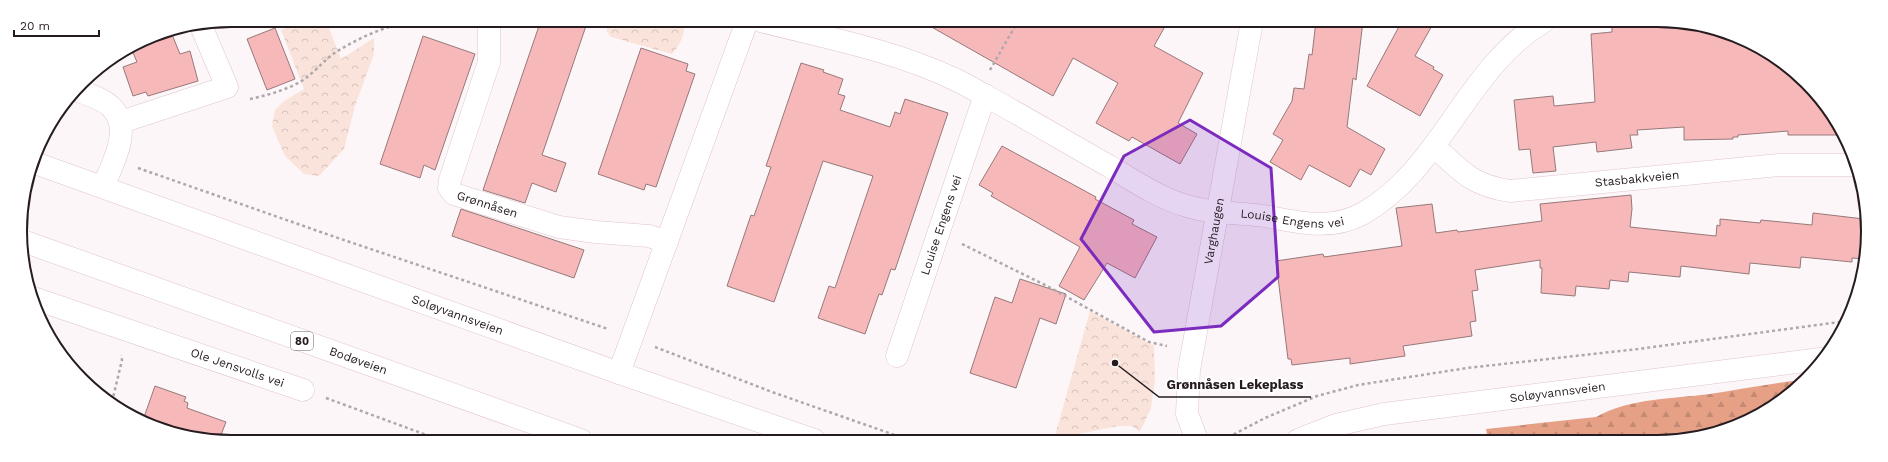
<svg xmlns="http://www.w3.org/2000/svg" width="1888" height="462" font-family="'Work Sans',sans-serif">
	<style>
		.forest { fill: url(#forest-firs) }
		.park { fill: url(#park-crowns) }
		.building { fill: #f7b8ba; stroke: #96797a }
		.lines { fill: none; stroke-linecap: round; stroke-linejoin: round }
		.minor-casing { stroke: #e1c4cf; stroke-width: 23 }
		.major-casing { stroke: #e1c4cf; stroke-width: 23 }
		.path { stroke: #afa8aa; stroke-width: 2.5; stroke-dasharray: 3 3; stroke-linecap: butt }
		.minor { stroke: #fff; stroke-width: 22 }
		.major { stroke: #fff; stroke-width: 22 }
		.marked { fill: #7b2cbf; fill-opacity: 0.2; stroke: #7b2cbf; stroke-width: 3; stroke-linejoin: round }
		.labels { text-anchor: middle; stroke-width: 4; stroke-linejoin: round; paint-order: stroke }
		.shield { fill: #fff; stroke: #676063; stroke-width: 1 }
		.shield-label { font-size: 11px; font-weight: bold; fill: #261c20 }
		.street-label { font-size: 12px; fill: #261c20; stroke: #fff }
		.rim { fill: none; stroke: #261c20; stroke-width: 2 }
		.leader { fill: none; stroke: #261c20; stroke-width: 1.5 }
		.callout-dot { fill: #261c20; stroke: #fff; stroke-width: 1.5 }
		.callout-label { font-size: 13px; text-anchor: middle; font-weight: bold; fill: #261c20; stroke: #fff; stroke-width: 4; stroke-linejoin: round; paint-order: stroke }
	</style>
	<defs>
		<pattern id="forest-firs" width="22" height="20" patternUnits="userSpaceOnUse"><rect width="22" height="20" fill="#e5a085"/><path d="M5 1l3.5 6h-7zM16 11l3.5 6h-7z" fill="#c48973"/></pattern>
		<pattern id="park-crowns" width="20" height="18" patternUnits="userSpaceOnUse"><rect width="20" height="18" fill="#fae3da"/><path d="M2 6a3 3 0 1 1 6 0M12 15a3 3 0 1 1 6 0" fill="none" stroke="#d6c2bb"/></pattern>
	</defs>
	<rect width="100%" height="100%" fill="#fcf6f8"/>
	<path class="forest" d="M 1807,379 L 1750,420 L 1684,440 L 1488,440 L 1486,429 L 1596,417 C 1630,398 1672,399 1710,394 C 1742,389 1774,383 1807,379 Z"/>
	<g class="park">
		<polygon points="305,20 326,20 341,59 374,38 374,54 355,106 344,149 319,176 304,174 285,156 272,126 275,110 284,101 304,89 281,30"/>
		<path d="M 606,20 L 683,21 C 687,31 679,47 672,54 L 611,37 L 607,32 Z"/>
		<polygon points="1090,311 1154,346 1155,380 1151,408 1140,432 1132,426 1118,426 1054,439"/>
	</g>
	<g class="building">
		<polygon points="541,20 588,20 542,155 566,163 556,192 532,183 525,203 483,190"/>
		<polygon points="921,21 1168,21 1154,46 1203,73 1178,123 1197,134 1180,164 1132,137 1129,141 1096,123 1118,83 1073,58 1053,96"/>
		<polygon points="1316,21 1363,21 1356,80 1353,78 1347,127 1385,149 1371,175 1360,169 1350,187 1309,165 1301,180 1270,162 1283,140 1273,134 1292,101 1294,88 1304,89 1309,54 1312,55"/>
		<polygon points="1402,21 1434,22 1415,56 1434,67 1433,69 1443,75 1420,116 1367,86"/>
		<polygon points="1622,22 1685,22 1763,48 1825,103 1840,135 1788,135 1788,131 1738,135 1738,137 1733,137 1733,139 1684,140 1684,127 1637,130 1638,135 1630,135 1632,148 1597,152 1596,142 1553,147 1556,171 1533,173 1530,149 1519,150 1514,100 1553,96 1554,106 1595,102 1591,34 1612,32 1612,27 1622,27"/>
		<polygon points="275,28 295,79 267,90 247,39"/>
		<polygon points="171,32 180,54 190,51 198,81 148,96 146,92 133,96 123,67 137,62 131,48 150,36"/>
		<polygon points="423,36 475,54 435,170 424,165 420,178 380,164"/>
		<polygon points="641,48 688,64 686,71 695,74 656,187 646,184 644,190 598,174"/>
		<polygon points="801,63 824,70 823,72 843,79 838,94 845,96 840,110 890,127 895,112 900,114 905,99 948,113 895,270 891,269 882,295 879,294 865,334 818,318 829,286 835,288 873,176 823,161 774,302 727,286 751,215 754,216 771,167 766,166"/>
		<polygon points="1002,146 1096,197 1095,199 1134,220 1132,224 1157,237 1135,278 1107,263 1084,300 1059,286 1080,247 991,196 993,193 979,185"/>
		<polygon points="1631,195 1632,209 1630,227 1716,236 1717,225 1720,226 1720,219 1760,223 1761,220 1812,225 1813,213 1864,219 1866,259 1852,258 1852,262 1801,257 1800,268 1750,263 1749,274 1681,266 1680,277 1629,272 1628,282 1610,280 1609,289 1576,286 1575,296 1541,293 1542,268 1540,268 1540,260 1475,270 1478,290 1472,291 1476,321 1470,322 1472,336 1403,346 1405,356 1350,364 1350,358 1292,365 1291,359 1288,359 1276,261 1323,254 1324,257 1402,246 1396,208 1432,204 1436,233 1457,230 1458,232 1542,221 1540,204"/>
		<polygon points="461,209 584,250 574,278 452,236"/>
		<polygon points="1020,279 1066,294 1056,324 1040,318 1016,388 970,373 995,297 1012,303"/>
		<polygon points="155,386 186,397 184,401 188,403 187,408 226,422 219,440 203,440 143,420"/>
	</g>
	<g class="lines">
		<defs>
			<g id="minor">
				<path id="s1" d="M 761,21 C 826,38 893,50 954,79 C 965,84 975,90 986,96 C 1028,119 1068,143 1109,166 C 1134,181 1159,198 1187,206 C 1212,214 1238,212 1264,216 C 1297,222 1330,231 1362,214 C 1441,170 1466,68 1543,22"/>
				<path id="s2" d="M 489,28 L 489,62 L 450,180 L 449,188 L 454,194 L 559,227 L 596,232 L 649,236 L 667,242"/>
				<path d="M 78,91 C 89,95 105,99 113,109 C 132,130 112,165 103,187"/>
				<polyline points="121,122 227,87 201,26"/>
				<path id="s3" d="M 1434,146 C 1461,171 1471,185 1510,191 L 1779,165 L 1855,165"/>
				<path id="s4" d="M 35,163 L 619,373 L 814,440"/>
				<path id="s5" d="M 33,298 L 303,390"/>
				<path id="s6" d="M 897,356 L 985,95"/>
				<polyline points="619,373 747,21"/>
				<path id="s7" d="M 1197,440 L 1187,414 L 1189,370 L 1252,21"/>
				<path id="s8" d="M 1298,440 L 1336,425 L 1384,414 L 1821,359"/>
			</g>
			<g id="major">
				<path id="s9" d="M 23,241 L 581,440"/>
			</g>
		</defs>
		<use href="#minor" class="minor-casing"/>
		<use href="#major" class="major-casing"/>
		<g class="path">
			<polyline points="442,20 465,24"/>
			<polyline points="990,70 1018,21"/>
			<path d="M 250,99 C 268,95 287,90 303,80 C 315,72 324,60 336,52 C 360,37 388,25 416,20"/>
			<polyline points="138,168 335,237 608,329"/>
			<polyline points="962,244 1047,286 1149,342 1167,346"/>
			<polyline points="655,347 772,392 909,440"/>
			<polyline points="326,398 440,440"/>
			<polyline points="112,402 122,360 121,355"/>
			<polyline points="1223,440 1265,418 1317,396 1358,385 1467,368 1638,349 1847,321"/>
		</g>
		<use href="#minor" class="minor"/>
		<use href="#major" class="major"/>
	</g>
	<path class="marked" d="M 1190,120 L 1271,168 L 1278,277 L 1221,326 L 1154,332 L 1081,239 L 1124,156 Z"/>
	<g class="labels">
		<rect class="shield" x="291" y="332" width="22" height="18" rx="3"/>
		<g class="shield-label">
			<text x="302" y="345">80</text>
		</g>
		<g class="street-label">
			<text dy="4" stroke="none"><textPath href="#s3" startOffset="218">Stasbakkveien</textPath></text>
			<text dy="4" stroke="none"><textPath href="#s2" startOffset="209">Grønnåsen</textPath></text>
			<text dy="4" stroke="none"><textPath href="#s1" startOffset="574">Louise Engens vei</textPath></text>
			<text dy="4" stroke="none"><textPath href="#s6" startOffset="138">Louise Engens vei</textPath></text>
			<text dy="4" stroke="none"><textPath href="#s7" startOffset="213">Varghaugen</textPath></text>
			<text dy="4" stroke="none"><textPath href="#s4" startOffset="449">Soløyvannsveien</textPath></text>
			<text dy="4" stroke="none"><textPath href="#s9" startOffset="356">Bodøveien</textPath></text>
			<text dy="4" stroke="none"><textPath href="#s5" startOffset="216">Ole Jensvolls vei</textPath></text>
			<text dy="4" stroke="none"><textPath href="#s8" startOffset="265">Soløyvannsveien</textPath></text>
		</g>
	</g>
	<path d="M0 0H1888V462H0ZM231 27H1657A204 204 0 0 1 1861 231V231A204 204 0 0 1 1657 435H231A204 204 0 0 1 27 231V231A204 204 0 0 1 231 27Z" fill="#fff" fill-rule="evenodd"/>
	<path class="rim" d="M231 27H1657A204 204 0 0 1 1861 231V231A204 204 0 0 1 1657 435H231A204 204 0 0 1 27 231V231A204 204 0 0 1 231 27Z"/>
	<path class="leader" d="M1115 363L1159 397H1311"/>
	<circle class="callout-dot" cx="1115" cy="363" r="4"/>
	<g class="callout-label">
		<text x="1235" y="389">Grønnåsen Lekeplass</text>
	</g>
	<path d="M14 30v6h85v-6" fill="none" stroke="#261c20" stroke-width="2"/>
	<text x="20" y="30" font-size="12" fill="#261c20" stroke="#ffffff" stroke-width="3" paint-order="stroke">20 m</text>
</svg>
